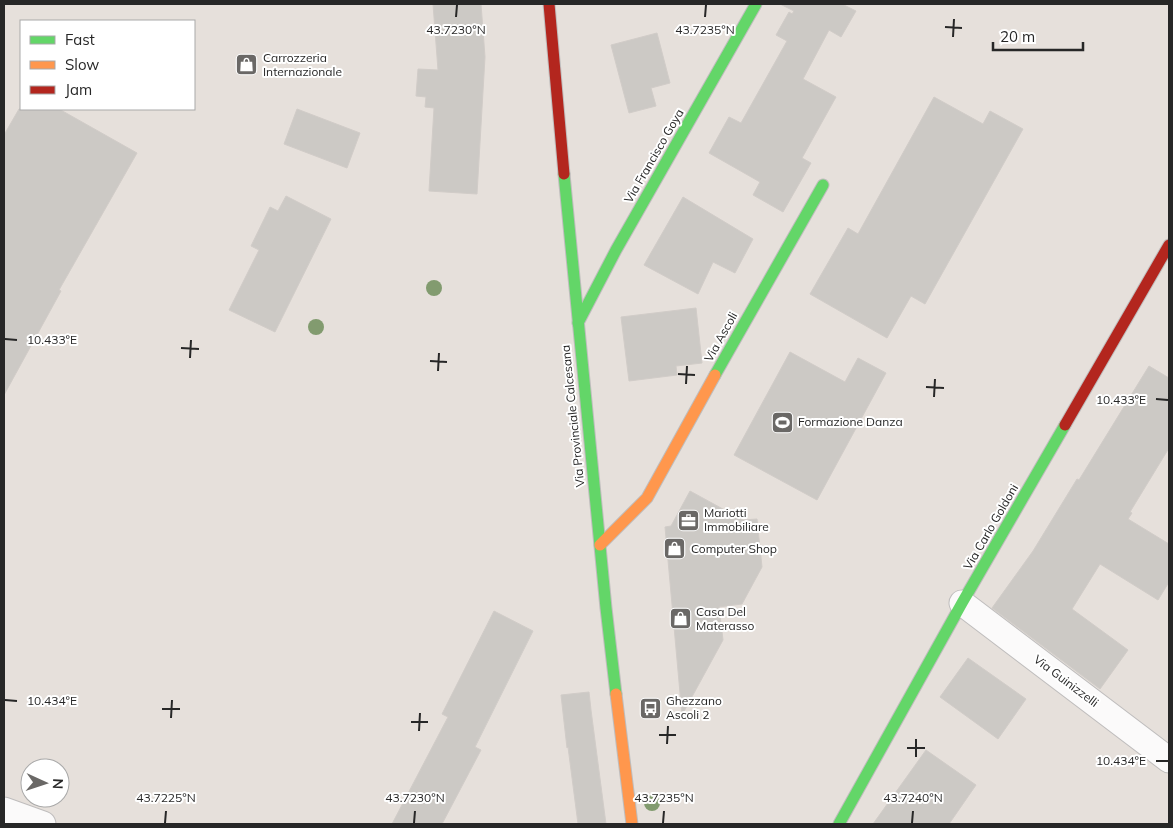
<svg xmlns="http://www.w3.org/2000/svg" width="1173" height="828" font-family="Mulish,sans-serif">
	<style>
		.building { fill: #ccc9c5; stroke: #d1ccc8 }
		.lines { fill: none; stroke-linecap: round; stroke-linejoin: round }
		.street-casing { stroke: #bfbdbd; stroke-width: 27 }
		.fast-casing { stroke: #bfbdbd; stroke-width: 13 }
		.slow-casing { stroke: #bfbdbd; stroke-width: 13 }
		.jam-casing { stroke: #bfbdbd; stroke-width: 13 }
		.street { stroke: #fbfafa; stroke-width: 25 }
		.fast { stroke: #63d668; stroke-width: 11 }
		.slow { stroke: #ff974d; stroke-width: 11 }
		.jam { stroke: #b3261e; stroke-width: 11 }
		.tree { fill: #829b6f }
		.ticks { fill: none; stroke: #272727; stroke-width: 2 }
		.labels { text-anchor: middle; stroke-width: 4; stroke-linejoin: round; paint-order: stroke }
		.poi-label { font-size: 12px; fill: #272727; stroke: #fff; text-anchor: start }
		.street-label { font-size: 12px; fill: #272727; stroke: #fff }
		.ticks-label { font-size: 12px; text-anchor: middle; fill: #272727; stroke: #fff; stroke-width: 4; stroke-linejoin: round; paint-order: stroke }
	</style>
	<rect width="100%" height="100%" fill="#e6e0db"/>
	<g class="building">
		<polygon points="433,4 481,4 485,57 477,194 429,191 434,108 425,107 426,97 416,96 418,69 438,70"/>
		<polygon points="780,4 842,4 856,11 841,37 829,30 803,79 836,97 802,158 811,163 783,212 753,195 760,182 709,153 729,117 741,123 787,41 776,35 789,12 792,14 794,11"/>
		<polygon points="657,33 670,83 651,88 656,106 629,113 611,45"/>
		<polygon points="934,97 983,124 990,111 1023,129 925,304 911,296 887,338 810,294 848,228 858,234"/>
		<polygon points="19,109 59,109 137,153 59,290 61,291 4,395 4,135"/>
		<polygon points="297,109 360,133 347,168 284,144"/>
		<polygon points="286,196 331,219 275,332 229,310 259,250 251,246 270,207 278,211"/>
		<polygon points="683,197 753,239 735,273 713,262 698,294 644,265"/>
		<polygon points="696,308 702,363 676,366 677,375 629,381 621,317"/>
		<polygon points="790,352 845,382 858,358 886,373 817,500 734,455"/>
		<polygon points="1149,366 1169,378 1169,448 1130,512 1132,513 1128,519 1169,544 1169,582 1158,600 1100,564 1072,609 1128,650 1100,689 992,608 1033,551 1077,479 1079,480"/>
		<polygon points="690,491 743,520 757,519 762,567 742,604 719,607 723,640 682,715 665,527 671,526"/>
		<polygon points="494,611 533,631 475,747 481,750 442,824 392,824 448,717 442,714"/>
		<polygon points="968,658 1026,699 998,739 940,697"/>
		<polygon points="589,692 591,710 606,824 578,824 568,747 567,748 561,695"/>
		<polygon points="926,750 976,785 949,824 873,824"/>
	</g>
	<g class="lines">
		<defs>
			<g id="street">
				<polyline points="962,603 1169,760"/>
				<polyline points="4,810 43,824"/>
			</g>
			<g id="fast">
				<polyline points="564,174 606,608 616,694"/>
				<polyline points="578,323 616,250 756,4"/>
				<polyline points="715,375 823,185"/>
				<polyline points="839,824 962,603 1065,425"/>
			</g>
			<g id="slow">
				<polyline points="600,545 647,498 715,375"/>
				<polyline points="616,694 632,824"/>
			</g>
			<g id="jam">
				<polyline points="549,4 564,174"/>
				<polyline points="1065,425 1169,245"/>
			</g>
		</defs>
		<use href="#street" class="street-casing"/>
		<use href="#fast" class="fast-casing"/>
		<use href="#slow" class="slow-casing"/>
		<use href="#jam" class="jam-casing"/>
		<use href="#street" class="street"/>
		<use href="#fast" class="fast"/>
		<use href="#slow" class="slow"/>
		<use href="#jam" class="jam"/>
	</g>
	<g class="tree">
		<circle cx="434" cy="288" r="8"/>
		<circle cx="316" cy="327" r="8"/>
		<circle cx="652" cy="803" r="8"/>
	</g>
	<path class="ticks" d="M 456,17 L 457,5M 705,17 L 706,5M 945,27 L 962,28M 953,37 L 954,19M 5,339 L 17,340M 181,348 L 199,349M 190,358 L 191,340M 430,361 L 447,362M 438,371 L 439,353M 678,374 L 695,375M 686,384 L 687,366M 926,387 L 944,388M 934,397 L 935,379M 1156,399 L 1168,400M 5,700 L 17,701M 162,709 L 180,709M 171,718 L 172,700M 411,722 L 428,722M 419,731 L 420,713M 659,735 L 676,735M 667,744 L 668,726M 907,748 L 925,748M 916,757 L 916,739M 1156,761 L 1168,761M 165,823 L 166,811M 414,823 L 415,811M 663,823 L 664,811M 912,823 L 913,811"/>
	<defs>
		<symbol id="shop-square" viewBox="-11 -11 22 22"><rect x="-9" y="-9" width="18" height="18" rx="4" fill="#6a6866" stroke="#fff"/><path d="M-5-2.5h2.3a2.7 3.5 0 0 1 5.4 0H5L5.5 6h-11ZM-1.5-2.5h3a1.5 2.3 0 0 0-3 0Z" fill="#fff"/></symbol>
		<symbol id="stadium-square" viewBox="-11 -11 22 22"><rect x="-9" y="-9" width="18" height="18" rx="4" fill="#6a6866" stroke="#fff"/><path d="M0-5a6.5 5 0 1 0 0 10a6.5 5 0 1 0 0-10ZM-3.5-1.8h7v3.6h-7Z" fill="#fff"/></symbol>
		<symbol id="office-square" viewBox="-11 -11 22 22"><rect x="-9" y="-9" width="18" height="18" rx="4" fill="#6a6866" stroke="#fff"/><path d="M-6-3h4V-5.5h4V-3h4V5H-6ZM-1-4.5V-3h2v-1.5ZM-6 0V1H6V0Z" fill="#fff"/></symbol>
		<symbol id="bus-square" viewBox="-11 -11 22 22"><rect x="-9" y="-9" width="18" height="18" rx="4" fill="#6a6866" stroke="#fff"/><path d="M-5-6H5V4H4V6H2V4H-2V6H-4V4H-5ZM-3.5-4V0h7V-4ZM-3.5 1.2v1.5H-2V1.2ZM2 1.2v1.5H3.5V1.2Z" fill="#fff"/></symbol>
	</defs>
	<g fill-rule="evenodd">
		<use href="#shop-square" x="234" y="52" width="25" height="25"/>
		<use href="#stadium-square" x="770" y="410" width="25" height="25"/>
		<use href="#office-square" x="676" y="508" width="25" height="25"/>
		<use href="#shop-square" x="662" y="536" width="25" height="25"/>
		<use href="#shop-square" x="668" y="606" width="25" height="25"/>
		<use href="#bus-square" x="638" y="696" width="25" height="25"/>
	</g>
	<g class="labels">
		<g class="poi-label">
			<text x="263" y="62">Carrozzeria<tspan x="263" dy="14">Internazionale</tspan></text>
			<text x="798" y="426">Formazione Danza</text>
			<text x="704" y="517">Mariotti<tspan x="704" dy="14">Immobiliare</tspan></text>
			<text x="691" y="553">Computer Shop</text>
			<text x="696" y="616">Casa Del<tspan x="696" dy="14">Materasso</tspan></text>
			<text x="666" y="705">Ghezzano<tspan x="666" dy="14">Ascoli 2</tspan></text>
		</g>
		<g class="street-label">
			<text transform="translate(654 156) rotate(-60)" y="4">Via Francisco Goya</text>
			<text transform="translate(721 337) rotate(-61)" y="4">Via Ascoli</text>
			<text transform="translate(573 416) rotate(-96)" y="4">Via Provinciale Calcesana</text>
			<text transform="translate(991 527) rotate(-60)" y="4">Via Carlo Goldoni</text>
			<text transform="translate(1066 681) rotate(37)" y="4">Via Guinizzelli</text>
		</g>
	</g>
	<g class="ticks-label">
		<text x="456" y="34">43.7230°N</text>
		<text x="705" y="34">43.7235°N</text>
		<text x="52" y="344">10.433°E</text>
		<text x="1121" y="404">10.433°E</text>
		<text x="52" y="705">10.434°E</text>
		<text x="1121" y="765">10.434°E</text>
		<text x="166" y="802">43.7225°N</text>
		<text x="415" y="802">43.7230°N</text>
		<text x="664" y="802">43.7235°N</text>
		<text x="913" y="802">43.7240°N</text>
	</g>
	<rect width="1173" height="828" fill="none" stroke="#272727" stroke-width="10"/>
	<rect x="20" y="20" width="175" height="90" fill="#ffffff" stroke="#a9a9a9"/>
	<rect x="30" y="36" width="25" height="8" fill="#63d668" stroke="#a9a9a9"/>
	<text x="65" y="45" font-size="15" fill="#272727">Fast</text>
	<rect x="30" y="61" width="25" height="8" fill="#ff974d" stroke="#a9a9a9"/>
	<text x="65" y="70" font-size="15" fill="#272727">Slow</text>
	<rect x="30" y="86" width="25" height="8" fill="#b3261e" stroke="#a9a9a9"/>
	<text x="65" y="95" font-size="15" fill="#272727">Jam</text>
	<g transform="translate(45 783) rotate(93)"><circle r="24" fill="#ffffff" stroke="#a9a9a9"/>
	<path d="M0-4L9 19L0 12L-9 19Z" fill="#6a6866"/>
	<text y="-8" font-size="14" font-weight="bold" text-anchor="middle" fill="#272727">N</text>
	</g>
	<path d="M993 42v8h90v-8" fill="none" stroke="#272727" stroke-width="2.5"/>
	<text x="1000" y="42" font-size="15" fill="#272727" stroke="#ffffff" stroke-width="4" paint-order="stroke">20 m</text>
</svg>
